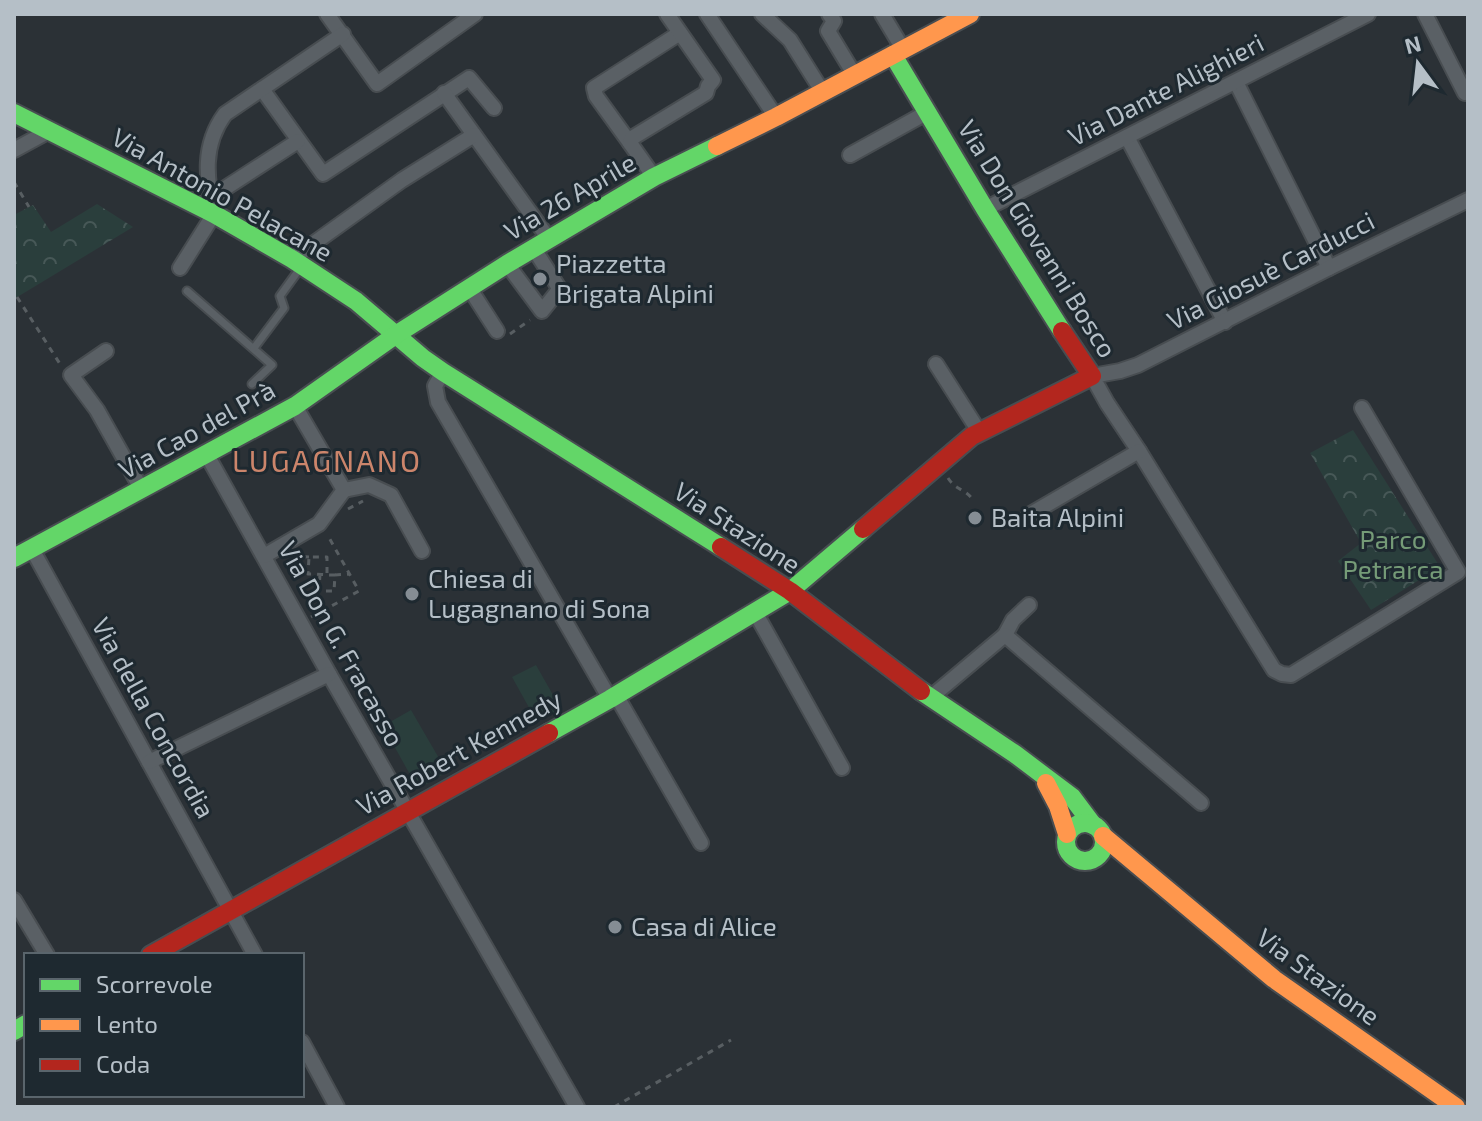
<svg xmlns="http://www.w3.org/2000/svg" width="1482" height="1121" font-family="'Exo 2',sans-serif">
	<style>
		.forest { fill: url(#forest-crowns) }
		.pitch { fill: #2a3e3c }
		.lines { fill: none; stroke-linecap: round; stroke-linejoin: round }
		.lane-casing { stroke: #484d51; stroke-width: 11 }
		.street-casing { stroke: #484d51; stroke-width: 18 }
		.fast-casing { stroke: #484d51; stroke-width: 22 }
		.slow-casing { stroke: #484d51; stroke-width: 22 }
		.jam-casing { stroke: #484d51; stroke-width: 22 }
		.path { stroke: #585e62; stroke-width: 3; stroke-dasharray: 6 6; stroke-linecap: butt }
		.lane { stroke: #5a6065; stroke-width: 7 }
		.street { stroke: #5a6065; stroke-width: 14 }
		.fast { stroke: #63d668; stroke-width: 18 }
		.slow { stroke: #ff974d; stroke-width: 18 }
		.jam { stroke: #b3261e; stroke-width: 18 }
		.poi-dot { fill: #858d94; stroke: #1e2930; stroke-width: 3 }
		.labels { text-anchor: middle; stroke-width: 6; stroke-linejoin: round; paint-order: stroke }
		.street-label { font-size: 26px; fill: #b5bfc7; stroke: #1e2930 }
		.poi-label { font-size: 26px; fill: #b5bfc7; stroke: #1e2930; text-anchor: start }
		.park-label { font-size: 26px; fill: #759b77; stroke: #1e2930 }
		.quarter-label { font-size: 30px; letter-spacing: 2px; fill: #cc856b; stroke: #1e2930 }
	</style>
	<defs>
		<pattern id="forest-crowns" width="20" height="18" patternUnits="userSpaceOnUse" patternTransform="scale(2)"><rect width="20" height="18" fill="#2a3e3c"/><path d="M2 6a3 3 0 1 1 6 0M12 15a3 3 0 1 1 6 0" fill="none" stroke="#475857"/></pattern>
	</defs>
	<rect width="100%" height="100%" fill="#2b3136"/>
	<g class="forest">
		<polygon points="97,204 133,227 14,299 14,215 33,205 51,232"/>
		<polygon points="1353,430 1440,567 1371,610 1338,561 1361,543 1310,453"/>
	</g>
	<g class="pitch">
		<polygon points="536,665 561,709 537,722 512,677"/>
		<polygon points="411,710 447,772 418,789 383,726"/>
	</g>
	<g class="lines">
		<defs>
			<g id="lane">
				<polyline points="187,291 272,365 252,384"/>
				<polyline points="254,348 284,308 280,296 301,267"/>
			</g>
			<g id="street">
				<polyline points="327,14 377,84 475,14"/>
				<polyline points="707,14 776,117"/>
				<polyline points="762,14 790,40 822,91"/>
				<polyline points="829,14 834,21 828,31 854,74"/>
				<polyline points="882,14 903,49"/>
				<polyline points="1425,14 1465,93"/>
				<polyline points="1236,82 1329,268"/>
				<polyline points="262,89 323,174 469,78 494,108"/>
				<polyline points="444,93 549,239"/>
				<polyline points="1127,137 1225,322"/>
				<polyline points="630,143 596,96 594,88 680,33"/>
				<polyline points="14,150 49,131"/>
				<polyline points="850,155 926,113"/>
				<polyline points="654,177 630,143 632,138 706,93 708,86 713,80 667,14"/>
				<polyline points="210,198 298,141"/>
				<polyline points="985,209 1368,14"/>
				<polyline points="292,259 402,180 474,135"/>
				<polyline points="507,264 542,311 558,291 559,288 534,249"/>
				<path d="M 180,268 L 214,214 C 206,179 202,145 225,114 L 343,34"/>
				<polyline points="470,289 497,331"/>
				<polyline points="106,351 71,375 97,410 142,490"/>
				<polyline points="936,364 980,433"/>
				<polyline points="443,372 435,386 438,402 610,699"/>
				<polyline points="1362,408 1458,572 1291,675 1282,674 1274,670 1139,451 1107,403 1092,376 1120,371 1138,365 1329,268 1468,200"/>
				<polyline points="207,455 329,674 577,1107"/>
				<polyline points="344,490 369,485 391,495 422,551"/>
				<polyline points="1029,515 1139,451"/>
				<polyline points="32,549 255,955"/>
				<polyline points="264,556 319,524 344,490 295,406"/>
				<polyline points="755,612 842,768"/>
				<polyline points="1005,635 1013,620 1029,605"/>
				<polyline points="616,695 701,843"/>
				<polyline points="930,698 1005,635 1201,803"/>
				<polyline points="149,762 329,674"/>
				<polyline points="14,900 47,955"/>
				<polyline points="302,1042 337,1107"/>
			</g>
			<g id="fast">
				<polyline points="893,55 985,209 1062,331"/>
				<polyline points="14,113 214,214 292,259 356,301 423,358 443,372 721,547"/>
				<polyline points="14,558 295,406 397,334 507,264 654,177 717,146"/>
				<polyline points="921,691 1015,754 1072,797 1093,825"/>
				<polyline points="549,733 610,699 790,591 863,529"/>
				<circle cx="1085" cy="842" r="19"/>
				<polyline points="14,1031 26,1024"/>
			</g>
			<g id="slow">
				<polyline points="717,146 776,117 970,14"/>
				<polyline points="1046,783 1058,806 1067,834"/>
				<polyline points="1103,836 1274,979 1456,1107"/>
			</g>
			<g id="jam">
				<polyline points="863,529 972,436 1092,376 1062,331"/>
				<polyline points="721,547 790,591 921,691"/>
				<polyline points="151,955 549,733"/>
			</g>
		</defs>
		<use href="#lane" class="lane-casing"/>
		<use href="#street" class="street-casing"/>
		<use href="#fast" class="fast-casing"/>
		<use href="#slow" class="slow-casing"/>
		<use href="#jam" class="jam-casing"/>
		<g class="path">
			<polyline points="14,182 29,207"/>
			<polyline points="17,297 62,367"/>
			<polyline points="510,334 530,320"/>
			<path d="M 948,478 C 956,491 965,488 973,500"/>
			<polyline points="348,509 363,501"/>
			<polyline points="293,556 309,557"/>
			<path d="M 320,574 L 319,591 L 334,591 L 335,575 C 326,575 317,574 308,574 L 309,557 L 327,557 L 327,575"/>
			<polyline points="335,575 350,574"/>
			<polyline points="311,617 359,591 327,534"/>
			<polyline points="614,1107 731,1040"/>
		</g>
		<use href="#lane" class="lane"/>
		<use href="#street" class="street"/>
		<use href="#fast" class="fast"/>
		<use href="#slow" class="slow"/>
		<use href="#jam" class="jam"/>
	</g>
	<g class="poi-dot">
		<circle cx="540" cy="279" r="8"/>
		<circle cx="975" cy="518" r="8"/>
		<circle cx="412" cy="594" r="8"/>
		<circle cx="615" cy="927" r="8"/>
	</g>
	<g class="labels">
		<g class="street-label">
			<text transform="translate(1166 90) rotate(-27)" y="9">Via Dante Alighieri</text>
			<text transform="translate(222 195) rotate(29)" y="9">Via Antonio Pelacane</text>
			<text transform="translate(570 197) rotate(-30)" y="9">Via 26 Aprile</text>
			<text transform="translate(1037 239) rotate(58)" y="9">Via Don Giovanni Bosco</text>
			<text transform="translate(1271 271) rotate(-27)" y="9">Via Giosuè Carducci</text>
			<text transform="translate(197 430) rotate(-29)" y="9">Via Cao del Prà</text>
			<text transform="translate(737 528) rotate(33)" y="9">Via Stazione</text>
			<text transform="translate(341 644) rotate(61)" y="9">Via Don G. Fracasso</text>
			<text transform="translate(153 718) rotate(61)" y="9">Via della Concordia</text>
			<text transform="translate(459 753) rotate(-29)" y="9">Via Robert Kennedy</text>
			<text transform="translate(1318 977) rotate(36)" y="9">Via Stazione</text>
		</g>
		<g class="poi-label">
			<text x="556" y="273">Piazzetta<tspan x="556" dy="30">Brigata Alpini</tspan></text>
			<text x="991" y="527">Baita Alpini</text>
			<text x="428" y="588">Chiesa di<tspan x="428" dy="30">Lugagnano di Sona</tspan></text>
			<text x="631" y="936">Casa di Alice</text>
		</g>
		<g class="park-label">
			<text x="1393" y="549">Parco<tspan x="1393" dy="30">Petrarca</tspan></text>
		</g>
		<g class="quarter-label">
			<text x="327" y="472">LUGAGNANO</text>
		</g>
	</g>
	<rect width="1482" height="1121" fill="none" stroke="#b5bfc7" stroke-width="32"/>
	<rect x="24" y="953" width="280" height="144" fill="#1e2930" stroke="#5a656c" stroke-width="2"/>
	<rect x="40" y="979" width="40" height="12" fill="#63d668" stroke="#5a656c" stroke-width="2"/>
	<text x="96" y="993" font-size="24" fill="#b5bfc7">Scorrevole</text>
	<rect x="40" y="1019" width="40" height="12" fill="#ff974d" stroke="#5a656c" stroke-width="2"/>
	<text x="96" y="1033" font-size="24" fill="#b5bfc7">Lento</text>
	<rect x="40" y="1059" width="40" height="12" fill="#b3261e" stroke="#5a656c" stroke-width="2"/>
	<text x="96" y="1073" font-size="24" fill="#b5bfc7">Coda</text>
	<g transform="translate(1418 64) rotate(345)" stroke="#1e2930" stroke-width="6" paint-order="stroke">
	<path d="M0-6L14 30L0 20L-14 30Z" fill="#b5bfc7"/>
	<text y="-12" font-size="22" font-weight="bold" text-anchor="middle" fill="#b5bfc7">N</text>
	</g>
</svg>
